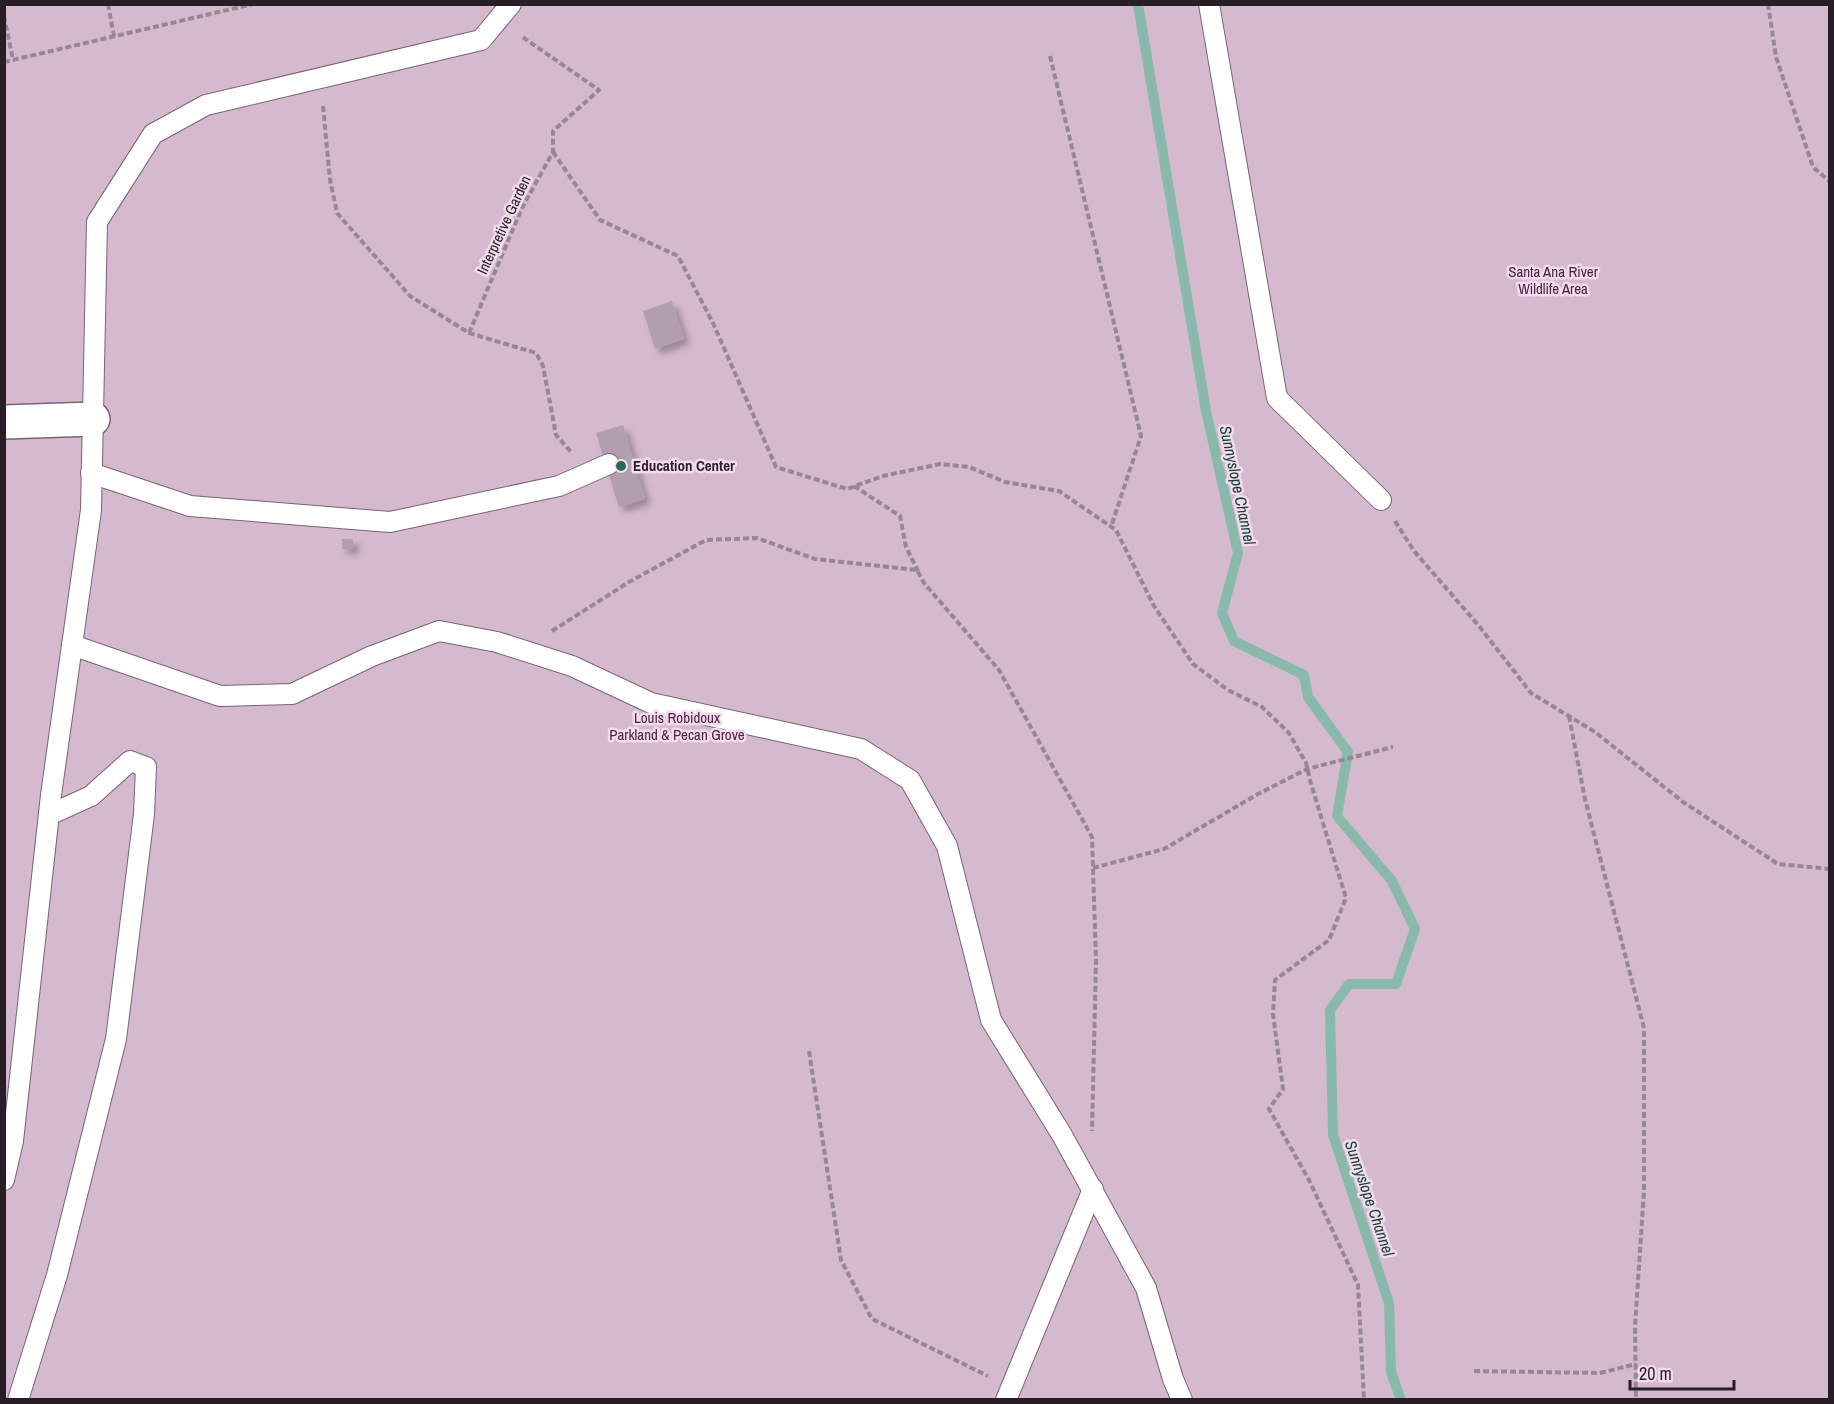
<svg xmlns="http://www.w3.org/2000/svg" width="1834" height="1404" font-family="'Archivo Narrow',sans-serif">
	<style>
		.green { fill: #d5b9cf }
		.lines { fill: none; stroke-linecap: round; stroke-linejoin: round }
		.stream { stroke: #89b9ab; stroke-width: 10 }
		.building { fill: #b29eae; filter: url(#shadow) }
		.lane-casing { stroke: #786473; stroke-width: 22 }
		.street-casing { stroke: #786473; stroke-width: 36 }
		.path { stroke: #978793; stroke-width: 4; stroke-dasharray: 6 3; stroke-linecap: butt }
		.lane { stroke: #fff; stroke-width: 20 }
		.street { stroke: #fff; stroke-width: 33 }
		.poi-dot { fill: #26695a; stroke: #f3dced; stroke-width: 2 }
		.labels { text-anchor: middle; stroke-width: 5; stroke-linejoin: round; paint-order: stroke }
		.street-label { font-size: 15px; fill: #271f25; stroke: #f3dced }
		.park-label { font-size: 15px; fill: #4d2146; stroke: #f3dced }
		.poi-label { font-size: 15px; font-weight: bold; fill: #271f25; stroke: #f3dced; text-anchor: start }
		.water-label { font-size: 16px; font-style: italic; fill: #164137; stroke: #f3dced }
	</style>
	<defs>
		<filter id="shadow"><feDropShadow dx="5.5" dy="5.5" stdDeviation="3" flood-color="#0004"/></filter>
	</defs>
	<rect width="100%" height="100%" fill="#f3dced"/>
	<polygon class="green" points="4,5 1829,5 1829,1399 5,1399"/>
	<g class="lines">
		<polyline class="stream" points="1138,4 1206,411 1238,553 1222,613 1234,641 1304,675 1308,697 1348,752 1337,816 1392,881 1415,929 1396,984 1349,984 1330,1010 1333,1135 1389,1303 1391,1372 1401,1400"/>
	</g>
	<g class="building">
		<polygon points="672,301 684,339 655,349 643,311"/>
		<polygon points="623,425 645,499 619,507 596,433"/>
		<rect x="342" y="539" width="11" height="10"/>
	</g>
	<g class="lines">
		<defs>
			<g id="lane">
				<polyline points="1209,4 1277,398 1381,500"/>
				<polyline points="91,473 190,506 390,522 559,486 609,464"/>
				<polyline points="72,645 220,696 292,694 372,656 439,631 497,642 572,666 651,703 861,749 910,780 947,846 991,1020 1062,1135 1146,1288 1173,1379 1182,1400"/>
				<polyline points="4,1180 13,1141 51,795 91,510 97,222 153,134 206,105 481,40 511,4"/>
				<polyline points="18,1400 57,1275 116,1039 144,814 146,767 130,761 91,796 49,815"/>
				<polyline points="1006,1400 1093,1189"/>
			</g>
			<polyline id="street" points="4,422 93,419"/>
		</defs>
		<use href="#lane" class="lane-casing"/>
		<use href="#street" class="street-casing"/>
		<g class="path">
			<polyline points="108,4 114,36"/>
			<polyline points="1768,4 1776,57 1813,167 1830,182"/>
			<polyline points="4,16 13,60"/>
			<polyline points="1050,56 1141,436 1111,527"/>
			<polyline points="4,62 253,4"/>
			<polyline points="323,106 330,180 337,213 410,296 469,333 536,353 543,366 556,435 571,452"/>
			<polyline points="553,152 600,220 678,256 713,323 776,467 847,489 883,476 940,464 969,467 1005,482 1059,491 1116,530 1154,606 1193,664 1228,690 1262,707 1289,733 1306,763 1311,784 1346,898 1329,940 1275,980 1273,1014 1283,1089 1269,1109 1309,1180 1358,1285 1364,1400"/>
			<polyline points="469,333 522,208 553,152 553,131 599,90 521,36"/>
			<polyline points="854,486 900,516 906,547 918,571"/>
			<polyline points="1395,521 1414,551 1479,626 1531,693 1595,732 1683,802 1778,864 1830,869"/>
			<polyline points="552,631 629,582 706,540 757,538 815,559 917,570 924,583 999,670 1092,837 1096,960 1092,1131"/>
			<polyline points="1569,716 1585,799 1644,1028 1644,1191 1635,1326 1636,1400"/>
			<polyline points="1093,868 1164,849 1258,794 1307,769 1393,747"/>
			<polyline points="809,1051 841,1260 872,1319 988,1376"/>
			<polyline points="1474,1371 1600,1373 1636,1364"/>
		</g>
		<use href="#lane" class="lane"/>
		<use href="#street" class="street"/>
	</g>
	<circle class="poi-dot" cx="621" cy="466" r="6"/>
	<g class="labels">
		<g class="street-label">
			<text transform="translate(504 225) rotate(-65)" y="5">Interpretive Garden</text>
		</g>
		<g class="park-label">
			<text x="1553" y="277">Santa Ana River<tspan x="1553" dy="17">Wildlife Area</tspan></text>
			<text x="677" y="723">Louis Robidoux<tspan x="677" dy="17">Parkland &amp; Pecan Grove</tspan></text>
		</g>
		<g class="poi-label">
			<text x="633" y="471">Education Center</text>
		</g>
		<g class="water-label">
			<text transform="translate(1238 485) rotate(78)" y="6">Sunnyslope Channel</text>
			<text transform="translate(1370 1198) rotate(71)" y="6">Sunnyslope Channel</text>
		</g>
	</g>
	<rect width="1834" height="1404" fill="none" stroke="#271f25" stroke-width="12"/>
	<path d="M1630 1380v9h104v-9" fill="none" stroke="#271f25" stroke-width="3"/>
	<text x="1639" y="1380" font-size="18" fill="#271f25" stroke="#f3dced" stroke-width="4.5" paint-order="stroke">20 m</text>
</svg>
